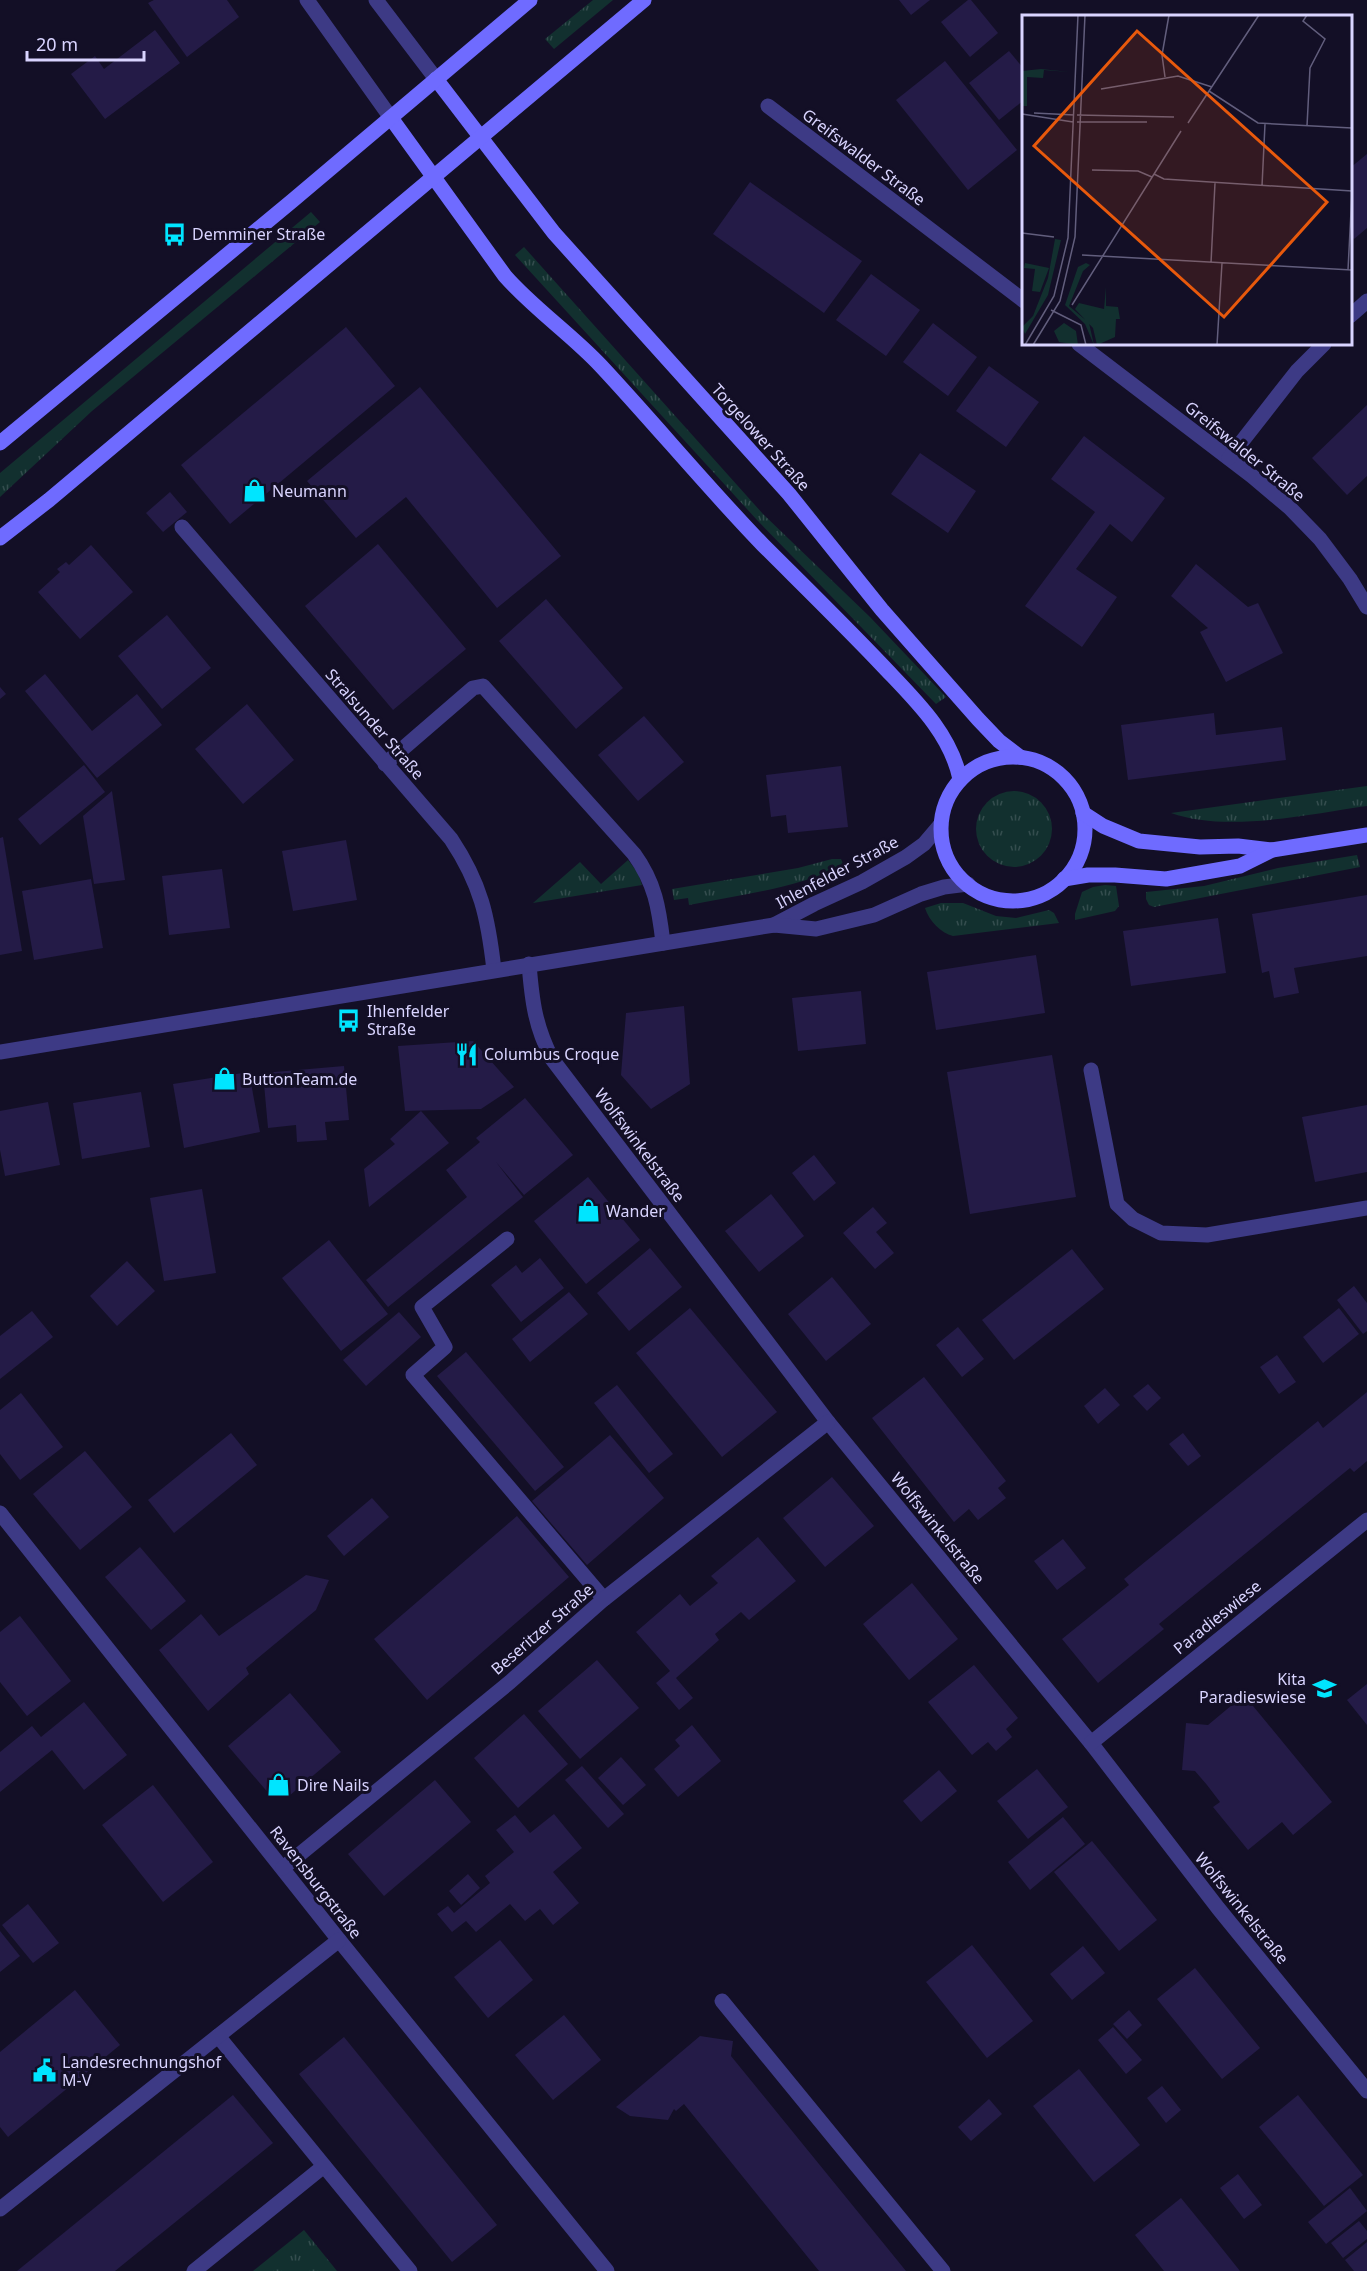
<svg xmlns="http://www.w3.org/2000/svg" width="1367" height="2271" font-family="'Noto Sans',sans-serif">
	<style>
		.grass { fill: url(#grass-tufts) }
		.building { fill: #241b47 }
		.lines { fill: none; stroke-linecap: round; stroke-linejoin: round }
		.lane { stroke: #3d3a85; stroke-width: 15 }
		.street { stroke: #3d3a85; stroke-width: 15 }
		.secondary { stroke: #6f6bff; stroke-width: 15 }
		.labels { text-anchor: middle; stroke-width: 6; stroke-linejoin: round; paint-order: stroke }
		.street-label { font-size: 16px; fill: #d9d4ff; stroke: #130f26 }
		.poi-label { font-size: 16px; fill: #d9d4ff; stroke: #130f26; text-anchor: start }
		.inset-road { fill: none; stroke: #625e7d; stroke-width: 1.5 }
		.view { fill: #e8590c; fill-opacity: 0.15; stroke: #e8590c; stroke-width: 3 }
		.inset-edge { fill: none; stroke: #d9d4ff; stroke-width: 3 }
	</style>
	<defs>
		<pattern id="grass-tufts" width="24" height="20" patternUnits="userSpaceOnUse" patternTransform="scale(1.5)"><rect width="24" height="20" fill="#12302f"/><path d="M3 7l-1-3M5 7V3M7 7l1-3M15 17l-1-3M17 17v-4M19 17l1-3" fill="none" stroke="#344d4e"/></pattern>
	</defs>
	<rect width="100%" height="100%" fill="#130f26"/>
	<g class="grass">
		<polygon points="593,0 613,0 554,49 545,39"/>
		<polygon points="311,212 320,222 92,411 0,497 0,473"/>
		<polygon points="524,247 763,514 870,617 946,697 936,704 757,520 515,255"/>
		<path d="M 1367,786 L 1367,806 C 1310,814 1227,833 1171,813 Z"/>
		<circle cx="1014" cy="829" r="38"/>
		<polygon points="1357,855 1360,867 1154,907 1149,905 1146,899 1146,892 1204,886 1278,868"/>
		<path d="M 832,859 L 841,859 L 844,866 C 795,888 741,895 689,905 L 688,898 L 674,900 L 672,889 L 798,868 Z"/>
		<polygon points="628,860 638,873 642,885 533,903 580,862 601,884"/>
		<polygon points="1105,885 1116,886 1119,906 1115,911 1075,920 1075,914 1082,892 1093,887"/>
		<path d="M 941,903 L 963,903 L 996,916 L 1016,918 L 1049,910 L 1054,913 L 1059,923 L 953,936 C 941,933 929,921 925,908 Z"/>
		<polygon points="304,2230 337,2271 253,2271"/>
	</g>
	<g class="building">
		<polygon points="154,0 227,0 239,17 187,57 148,3"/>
		<polygon points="899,0 930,0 911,15"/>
		<polygon points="968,0 971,0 998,33 970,57 941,22"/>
		<polygon points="155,30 180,63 105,119 71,74 95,56 104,69"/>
		<polygon points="1009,51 1024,69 1024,100 999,120 969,83"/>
		<polygon points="945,61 1017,150 968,190 896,100"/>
		<polygon points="1367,154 1367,228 1354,239 1350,234 1350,168"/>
		<polygon points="750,182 862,261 824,313 713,234"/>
		<polygon points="871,274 920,310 886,356 836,320"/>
		<polygon points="933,323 977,357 948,396 903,362"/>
		<polygon points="346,327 395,386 230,524 181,465"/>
		<polygon points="989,366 1039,402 1006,447 956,411"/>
		<polygon points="420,387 561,556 497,608 406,497 356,538 307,481"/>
		<polygon points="1367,405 1367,476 1347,495 1312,458"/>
		<polygon points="1084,436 1165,498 1132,542 1110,524 1076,569 1117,597 1082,647 1025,606 1095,512 1051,479"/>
		<polygon points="920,453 976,491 948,533 891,494"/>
		<polygon points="170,492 187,512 163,532 146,513"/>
		<polygon points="378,544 466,649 393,710 305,606"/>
		<polygon points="91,545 133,592 80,639 38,592 60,572 57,569 66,562 69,565"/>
		<polygon points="1196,564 1248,607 1258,603 1283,653 1226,682 1200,632 1208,628 1171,596"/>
		<polygon points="546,599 623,688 576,729 499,641"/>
		<polygon points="167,615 211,668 162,709 118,656"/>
		<polygon points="45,674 92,731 137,694 162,725 97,778 25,691"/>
		<polygon points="0,687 6,694 0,699"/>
		<polygon points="247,704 294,760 243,804 195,749"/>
		<polygon points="1214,713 1216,735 1282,727 1286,760 1128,780 1121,725"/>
		<polygon points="644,716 684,762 638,801 598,755"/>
		<polygon points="84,765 105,792 40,845 18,819"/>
		<polygon points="841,766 848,827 788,833 786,815 771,817 766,775"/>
		<polygon points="112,791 125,880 94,884 83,816"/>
		<polygon points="3,837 22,951 0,955 0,838"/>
		<polygon points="346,840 357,900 293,911 282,851"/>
		<polygon points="222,869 230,928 169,935 162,876"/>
		<polygon points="91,879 103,948 34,960 22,891"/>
		<polygon points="1367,895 1367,956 1294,968 1299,993 1274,998 1269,971 1262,973 1252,914"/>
		<polygon points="1218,918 1226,973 1131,986 1123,931"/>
		<polygon points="1036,955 1045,1013 936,1030 927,972"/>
		<polygon points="861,991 866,1044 798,1051 792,998"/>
		<polygon points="684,1006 690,1084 651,1109 621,1075 626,1013"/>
		<polygon points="473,1041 514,1087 481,1109 405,1111 398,1046"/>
		<polygon points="1052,1055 1076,1197 970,1214 947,1072"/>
		<polygon points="344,1066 349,1120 325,1122 327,1140 297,1142 296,1125 268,1128 263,1073"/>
		<polygon points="249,1072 260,1132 184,1148 173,1084"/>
		<polygon points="141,1092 150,1147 82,1159 73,1103"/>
		<polygon points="525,1098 573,1155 524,1195 496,1162 523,1197 388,1307 366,1280 467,1197 446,1170 480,1142 476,1138"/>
		<polygon points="48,1102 60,1165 5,1176 0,1150 0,1111"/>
		<polygon points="1367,1105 1367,1172 1315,1182 1302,1117"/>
		<polygon points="421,1111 449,1143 369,1207 364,1169 395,1144 390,1139"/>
		<polygon points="814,1155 836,1183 814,1201 792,1173"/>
		<polygon points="588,1177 640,1240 586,1284 534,1221"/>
		<polygon points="202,1189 216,1273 164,1281 150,1198"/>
		<polygon points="771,1194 804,1236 759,1272 725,1231"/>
		<polygon points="873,1207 887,1223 876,1232 894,1253 875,1269 843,1233"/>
		<polygon points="329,1240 388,1314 341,1351 282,1278"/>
		<polygon points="650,1248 682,1287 629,1331 597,1293"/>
		<polygon points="1072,1249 1104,1289 1014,1360 982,1320"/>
		<polygon points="540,1258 564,1288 521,1322 491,1285 516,1265 522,1273"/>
		<polygon points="127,1261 155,1291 117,1326 90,1296"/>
		<polygon points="832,1277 871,1324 826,1361 788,1314"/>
		<polygon points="1354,1286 1367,1303 1367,1331 1363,1334 1337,1300"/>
		<polygon points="569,1292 588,1314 530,1362 512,1339"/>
		<polygon points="690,1308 777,1412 722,1457 636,1353"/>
		<polygon points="1339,1308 1359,1334 1323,1363 1303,1337"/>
		<polygon points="32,1311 53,1337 0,1379 0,1336"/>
		<polygon points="399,1312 421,1337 366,1386 343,1360"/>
		<polygon points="958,1327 984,1359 962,1377 936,1345"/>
		<polygon points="466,1352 564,1467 535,1491 437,1376"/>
		<polygon points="1277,1355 1296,1382 1279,1394 1260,1367"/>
		<polygon points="924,1377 1006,1481 998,1488 1006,1498 978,1520 969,1509 954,1522 872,1418"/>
		<polygon points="1148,1384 1161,1398 1147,1411 1133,1396"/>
		<polygon points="617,1385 673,1454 649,1473 594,1403"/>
		<polygon points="1105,1388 1120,1405 1098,1424 1084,1406"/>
		<polygon points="1367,1392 1367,1461 1354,1472 1350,1468 1159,1624 1164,1629 1098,1683 1062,1639 1129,1585 1124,1579 1318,1421 1323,1428"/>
		<polygon points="21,1393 63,1447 20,1480 0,1454 0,1410"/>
		<polygon points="231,1433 257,1465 174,1533 148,1500"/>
		<polygon points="1183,1433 1201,1456 1188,1466 1169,1444"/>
		<polygon points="610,1435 664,1498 587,1565 532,1501"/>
		<polygon points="85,1451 132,1507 80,1550 33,1494"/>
		<polygon points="832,1477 874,1526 825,1567 783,1518"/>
		<polygon points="372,1498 389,1517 344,1556 327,1536"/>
		<polygon points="517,1516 569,1577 427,1700 374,1639"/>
		<polygon points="758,1537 796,1581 749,1620 741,1612 715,1634 719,1640 676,1678 693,1698 679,1710 656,1683 670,1671 636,1632 680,1594 690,1606 718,1583 711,1576"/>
		<polygon points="1063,1539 1086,1568 1057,1590 1034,1561"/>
		<polygon points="140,1547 186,1601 151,1630 105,1577"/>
		<polygon points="306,1575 329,1580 316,1610 246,1668 249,1674 208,1711 159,1650 201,1614 219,1636"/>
		<polygon points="912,1583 958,1639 909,1680 863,1624"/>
		<polygon points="20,1616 71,1681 27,1716 0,1682 0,1632"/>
		<polygon points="597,1660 639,1708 580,1759 538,1711"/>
		<polygon points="974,1665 1018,1718 1006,1729 1012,1737 996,1751 988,1742 972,1755 928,1702"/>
		<polygon points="1367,1684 1367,1725 1347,1700"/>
		<polygon points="290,1693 341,1752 289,1796 270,1795 228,1746"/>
		<polygon points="1244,1695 1332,1802 1293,1835 1282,1822 1248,1850 1213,1807 1220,1802 1207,1785 1195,1771 1182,1770 1186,1723 1208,1725"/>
		<polygon points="84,1702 127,1755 84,1790 52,1750 0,1792 0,1752 32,1726 41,1737"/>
		<polygon points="524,1714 568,1764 518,1808 474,1758"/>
		<polygon points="692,1725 721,1761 678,1797 654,1769 680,1746 675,1740"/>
		<polygon points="621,1757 646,1785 623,1805 598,1778"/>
		<polygon points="582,1766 624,1814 608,1828 565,1780"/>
		<polygon points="1037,1769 1068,1807 1028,1839 997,1801"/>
		<polygon points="939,1770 957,1791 921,1822 903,1801"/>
		<polygon points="435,1780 471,1822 384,1896 348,1854"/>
		<polygon points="153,1785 213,1862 163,1902 102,1825"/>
		<polygon points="554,1814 582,1848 553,1872 579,1903 553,1925 540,1909 525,1921 510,1904 476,1932 466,1921 452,1932 437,1914 448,1906 454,1913 490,1883 485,1876 514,1852 496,1830 515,1815 530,1833"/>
		<polygon points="1063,1817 1085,1844 1030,1890 1008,1862"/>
		<polygon points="1092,1841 1157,1920 1119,1951 1054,1872"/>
		<polygon points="468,1874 480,1888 461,1905 449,1891"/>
		<polygon points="28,1904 59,1943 33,1963 2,1925"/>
		<polygon points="0,1931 20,1956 0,1972"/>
		<polygon points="500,1940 533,1980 488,2018 454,1977"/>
		<polygon points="972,1945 1033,2021 987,2058 926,1982"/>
		<polygon points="1083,1946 1105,1973 1072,2000 1050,1974"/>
		<polygon points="1195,1968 1260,2048 1222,2079 1157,1999"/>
		<polygon points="75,1990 120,2045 8,2137 0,2127 0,2052"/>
		<polygon points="1129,2010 1142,2025 1127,2039 1113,2024"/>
		<polygon points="564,2015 601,2060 553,2100 515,2055"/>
		<polygon points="1113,2027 1142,2060 1126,2074 1098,2040"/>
		<polygon points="700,2036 733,2041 731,2056 906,2271 819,2271 684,2104 676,2111 674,2109 668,2120 630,2116 616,2107"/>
		<polygon points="344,2037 497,2225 452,2262 299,2074"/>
		<polygon points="1079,2069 1140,2145 1094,2182 1033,2106"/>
		<polygon points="1162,2086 1181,2110 1166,2123 1147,2098"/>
		<polygon points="233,2095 273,2143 115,2271 17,2271"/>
		<polygon points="1298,2095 1363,2175 1324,2206 1259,2127"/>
		<polygon points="989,2099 1002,2114 971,2141 958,2127"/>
		<polygon points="1238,2174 1262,2205 1244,2219 1220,2188"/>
		<polygon points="1350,2188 1367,2211 1326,2244 1308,2222"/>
		<polygon points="1181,2198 1212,2236 1240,2271 1164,2271 1135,2235"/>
		<polygon points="1359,2221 1367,2231 1367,2239 1343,2258 1331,2243"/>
		<polygon points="1367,2242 1367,2271 1354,2271 1345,2260"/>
	</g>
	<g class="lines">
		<g class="lane">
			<path d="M 385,764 L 473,688 L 483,686 L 634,854 C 655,883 659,908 663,943"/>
			<polyline points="1091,1070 1117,1204 1133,1219 1161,1233 1207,1235 1367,1208"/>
			<polyline points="507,1239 422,1307 445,1347 413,1375 604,1599"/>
			<polyline points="722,2001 943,2271"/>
			<polyline points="218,2036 410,2271"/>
			<polyline points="194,2271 324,2166"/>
		</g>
		<g class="street">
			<polyline points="307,0 391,118"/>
			<polyline points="376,0 436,79"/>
			<polyline points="768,106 1024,301"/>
			<polyline points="1350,316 1367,301"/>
			<polyline points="1079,344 1252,476 1290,508 1320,539 1350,579 1367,607"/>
			<polyline points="1229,458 1297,371 1324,344"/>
			<path d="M 182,527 L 451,839 C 481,884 488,917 494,970"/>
			<polyline points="774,925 814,904 862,882 906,857 924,844 941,824"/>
			<path d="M 529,964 C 532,1001 535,1026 552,1059 L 828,1422 L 1091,1743 L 1218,1908 L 1367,2091"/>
			<polyline points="0,1052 774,925 816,929 874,915 921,894 944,887 968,884"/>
			<polyline points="0,1513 339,1940 607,2271"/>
			<polyline points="1091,1743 1367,1520"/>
			<polyline points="283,1868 510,1682 604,1599 828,1422"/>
			<polyline points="0,2209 339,1940"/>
		</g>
		<g class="secondary">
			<polyline points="436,79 554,233 789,494 882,610 978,719 999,741 1020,757"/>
			<path d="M 391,118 L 505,276 C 534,309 571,334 601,366 C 656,425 707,487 763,545 C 803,585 843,624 882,665 C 914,699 950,732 960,779"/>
			<polyline points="0,443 292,201 530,0"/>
			<polyline points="0,538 49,500 644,0"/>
			<circle cx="1013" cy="829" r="72"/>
			<polyline points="1083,813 1103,826 1139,841 1200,847 1238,846 1272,850"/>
			<polyline points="1064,879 1088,875 1115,875 1166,879 1240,866 1272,850 1367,835"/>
		</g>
	</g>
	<defs>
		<symbol id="bus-bare" viewBox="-9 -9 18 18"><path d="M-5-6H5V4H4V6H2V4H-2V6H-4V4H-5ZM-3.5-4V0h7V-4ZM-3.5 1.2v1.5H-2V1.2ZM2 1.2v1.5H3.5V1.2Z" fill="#00e5ff" stroke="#130f26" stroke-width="2.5" paint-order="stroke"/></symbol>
		<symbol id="shop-bare" viewBox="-9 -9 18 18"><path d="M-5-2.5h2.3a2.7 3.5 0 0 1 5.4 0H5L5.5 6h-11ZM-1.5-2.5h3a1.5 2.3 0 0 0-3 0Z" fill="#00e5ff" stroke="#130f26" stroke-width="2.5" paint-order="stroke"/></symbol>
		<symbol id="restaurant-bare" viewBox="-9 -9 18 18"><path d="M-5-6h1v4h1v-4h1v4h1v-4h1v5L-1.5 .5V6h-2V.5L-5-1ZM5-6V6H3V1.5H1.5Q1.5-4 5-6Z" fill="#00e5ff" stroke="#130f26" stroke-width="2.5" paint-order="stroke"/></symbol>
		<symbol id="school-bare" viewBox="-9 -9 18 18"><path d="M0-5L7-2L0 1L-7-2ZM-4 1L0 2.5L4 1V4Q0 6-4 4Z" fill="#00e5ff" stroke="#130f26" stroke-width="2.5" paint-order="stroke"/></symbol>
		<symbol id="civic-bare" viewBox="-9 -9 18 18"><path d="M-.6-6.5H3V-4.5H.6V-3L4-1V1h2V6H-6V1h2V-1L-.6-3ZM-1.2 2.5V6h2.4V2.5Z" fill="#00e5ff" stroke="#130f26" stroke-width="2.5" paint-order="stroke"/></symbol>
	</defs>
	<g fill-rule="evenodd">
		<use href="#bus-bare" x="158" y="218" width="33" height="33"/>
		<use href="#shop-bare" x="238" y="474" width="33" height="33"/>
		<use href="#bus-bare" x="332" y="1004" width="33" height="33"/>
		<use href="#restaurant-bare" x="450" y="1038" width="33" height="33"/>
		<use href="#shop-bare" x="208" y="1062" width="33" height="33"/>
		<use href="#shop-bare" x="572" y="1194" width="33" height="33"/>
		<use href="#school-bare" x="1308" y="1672" width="33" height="33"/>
		<use href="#shop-bare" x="262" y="1768" width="33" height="33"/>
		<use href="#civic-bare" x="28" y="2054" width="33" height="33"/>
	</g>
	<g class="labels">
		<g class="street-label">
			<text transform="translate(864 157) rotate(37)" y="6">Greifswalder Straße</text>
			<text transform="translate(761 437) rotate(48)" y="6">Torgelower Straße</text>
			<text transform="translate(1245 451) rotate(39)" y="6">Greifswalder Straße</text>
			<text transform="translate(375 724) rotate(49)" y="6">Stralsunder Straße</text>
			<text transform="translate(837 872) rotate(-28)" y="6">Ihlenfelder Straße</text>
			<text transform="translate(640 1145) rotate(53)" y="6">Wolfswinkelstraße</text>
			<text transform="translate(938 1528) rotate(51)" y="6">Wolfswinkelstraße</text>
			<text transform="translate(1217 1617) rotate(-39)" y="6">Paradieswiese</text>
			<text transform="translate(542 1629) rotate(-41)" y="6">Beseritzer Straße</text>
			<text transform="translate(316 1882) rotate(52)" y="6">Ravensburgstraße</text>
			<text transform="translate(1242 1908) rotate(51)" y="6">Wolfswinkelstraße</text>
		</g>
		<g class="poi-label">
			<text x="192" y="240">Demminer Straße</text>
			<text x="272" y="497">Neumann</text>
			<text x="367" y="1017">Ihlenfelder<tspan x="367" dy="18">Straße</tspan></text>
			<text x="484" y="1060">Columbus Croque</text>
			<text x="242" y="1085">ButtonTeam.de</text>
			<text x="606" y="1217">Wander</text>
			<text x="1306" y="1685" text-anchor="end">Kita<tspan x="1306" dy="18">Paradieswiese</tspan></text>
			<text x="297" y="1791">Dire Nails</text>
			<text x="62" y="2068">Landesrechnungshof<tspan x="62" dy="18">M-V</tspan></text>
		</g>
	</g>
	<g transform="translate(1022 15)">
		<rect width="330" height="330" fill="#130f26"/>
		<path d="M 19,54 L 47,57 L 22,55 L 21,63 L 5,62 L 5,91 L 0,91 L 0,56 ZM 33,224 L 39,225 L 26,280 L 3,319 L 0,312 L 11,301 L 26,263 ZM 3,248 L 27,253 L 18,277 L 10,276 L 13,254 L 2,253 ZM 64,248 L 68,250 L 61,256 L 47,291 L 67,308 L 72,330 L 63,309 L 43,290 L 56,252 ZM 84,272 L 84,291 L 96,292 L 98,304 L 94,304 L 93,322 L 75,330 L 71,313 L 53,294 L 57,288 L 82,294 ZM 42,308 L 54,316 L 56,330 L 37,327 L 32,316 Z" fill="#12302f"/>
		<path class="inset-road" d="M 285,0 L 281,6 L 303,24 L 288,53 L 285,111M 143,62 L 140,40 L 147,0M 79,74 L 156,61 L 190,72M 187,76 L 236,108 L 330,113M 12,98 L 52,100M 0,99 L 51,107M 55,100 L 152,102M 55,107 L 125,107M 166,108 L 237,0M 70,155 L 116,156 L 130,162M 132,159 L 142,164 L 330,176M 240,171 L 243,109M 0,218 L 32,222M 60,240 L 330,255M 189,248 L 193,168M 326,255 L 330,177M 50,290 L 159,116M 29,295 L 59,310 L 64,330M 3,330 L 32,281 L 46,223 L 56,0M 11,330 L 38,286 L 53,222 L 63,0M 195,330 L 200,248"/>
		<path class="view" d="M 115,16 L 305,187 L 202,302 L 12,131 Z"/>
		<rect width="330" height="330" class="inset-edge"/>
	</g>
	<path d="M27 51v9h117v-9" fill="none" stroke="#d9d4ff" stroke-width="3"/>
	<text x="36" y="51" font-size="18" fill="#d9d4ff" stroke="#130f26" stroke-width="4.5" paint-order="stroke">20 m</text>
</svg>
